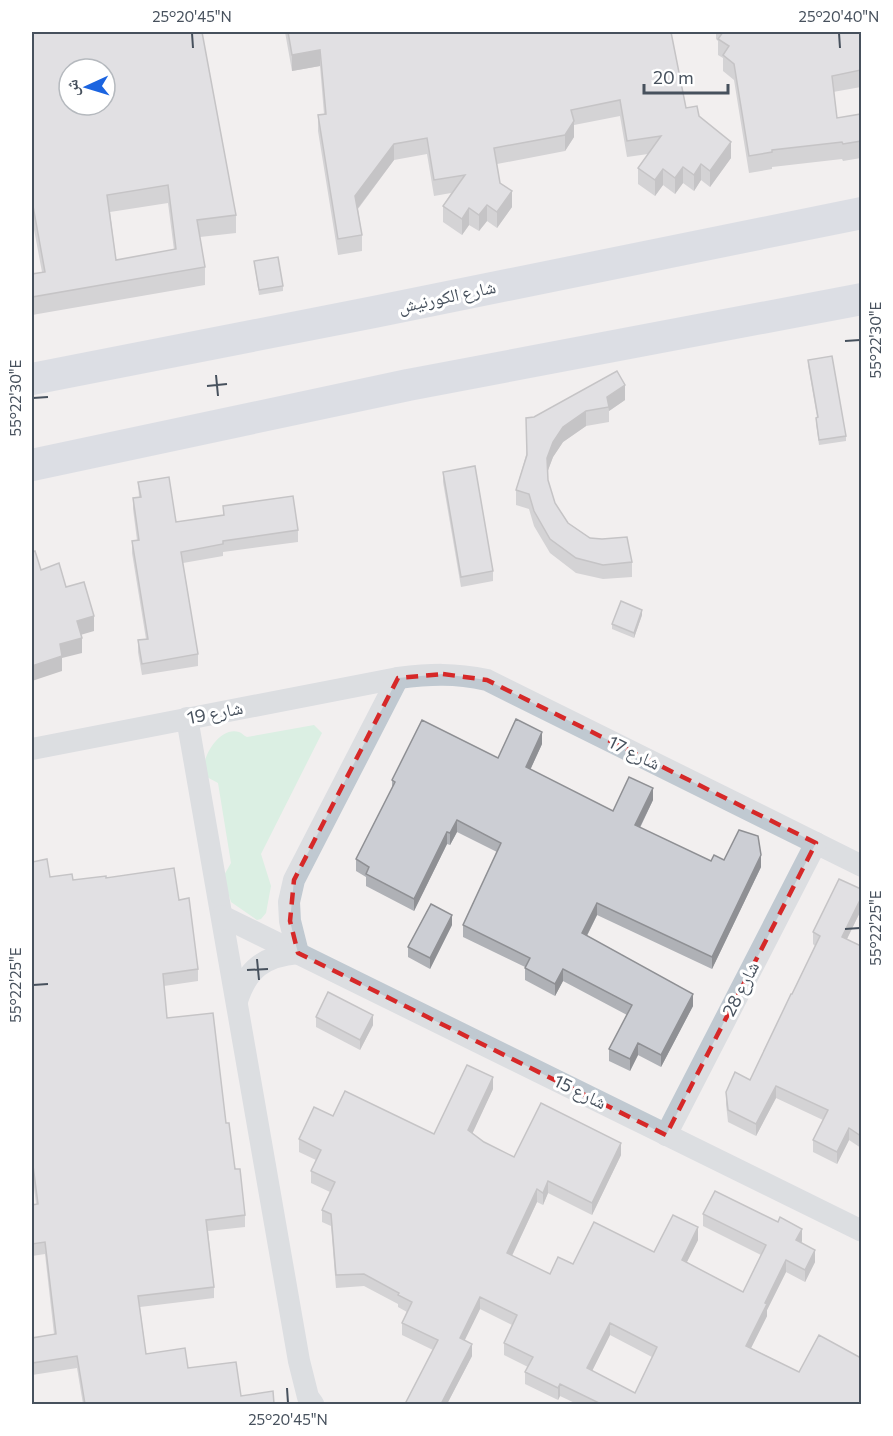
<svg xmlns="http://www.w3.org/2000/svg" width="893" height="1436" font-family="Commissioner,'Noto Naskh Arabic',sans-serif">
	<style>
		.green { fill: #beefd4 }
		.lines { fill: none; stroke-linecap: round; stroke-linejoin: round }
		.street { stroke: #c0c9d1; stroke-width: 22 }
		.secondary { stroke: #c2cbd8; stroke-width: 32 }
		.wall { fill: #afb1b6; fill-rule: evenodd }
		.shaded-wall { fill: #8f9094 }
		.building { fill: #ccced4; stroke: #8f9094; stroke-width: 1.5; fill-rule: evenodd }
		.marked { fill: none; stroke: #d62828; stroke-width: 4.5; stroke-dasharray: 12 8; stroke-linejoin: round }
		.ticks { fill: none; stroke: #47515d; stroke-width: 2 }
		.labels { text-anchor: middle; stroke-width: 6; stroke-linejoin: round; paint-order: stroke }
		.street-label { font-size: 18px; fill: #47515d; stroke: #fff }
		.neatline { fill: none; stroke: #47515d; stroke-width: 2 }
		.ticks-label { font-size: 15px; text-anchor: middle; fill: #47515d }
	</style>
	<rect width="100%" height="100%" fill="#f2efef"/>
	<path class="green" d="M 314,725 L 322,733 L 261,854 L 271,886 L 266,913 L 261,919 L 257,920 L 231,902 L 223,877 L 231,863 L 218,783 L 205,776 C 205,771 204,766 205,761 C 208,748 223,727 239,732 C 242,733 244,736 247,737 Z"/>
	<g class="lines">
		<g class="street">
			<polyline points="187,718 299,1361 308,1397 313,1404"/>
			<path d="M 32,749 L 398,678 C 431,674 454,673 487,680 L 862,866"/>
			<polyline points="222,916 862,1231"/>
			<polyline points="298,953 290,921 289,902 294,880 398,678"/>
			<path d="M 237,1001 C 247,969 264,956 298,953"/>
			<polyline points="666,1135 816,843"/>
		</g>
		<g class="secondary">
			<polyline points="32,379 374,312 862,213"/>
			<polyline points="32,465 408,385 862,299"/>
		</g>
	</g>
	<g class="wall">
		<path d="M 32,32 L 236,215 L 236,233 L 200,237 L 205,267 L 205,285 L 32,315 L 32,274 L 42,272 L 33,224 L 32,224 ZM 168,203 L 174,250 L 116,260 L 110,212 Z"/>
		<polygon points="285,32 671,32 686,108 699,116 731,158 710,187 701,180 694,191 683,183 675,194 663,185 655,196 638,184 638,168 648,154 627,157 620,116 574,125 574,137 565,151 497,164 500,183 512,207 497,228 487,221 479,231 469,225 462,235 443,222 443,206 451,193 434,196 427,154 394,160 358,209 362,235 362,251 338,255 318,131 318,115 324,114 320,66 292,71"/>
		<polygon points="716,32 861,32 861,87 833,92 837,118 861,114 861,158 843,161 842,159 772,167 772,169 749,173 734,80 723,71 723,58 718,55 718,41 716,39"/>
		<polygon points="254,261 283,286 283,291 259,295"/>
		<polygon points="808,360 846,436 846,441 819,445 816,423 816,418 817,417 808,365"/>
		<polygon points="625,400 609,411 609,422 586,426 563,442 553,457 548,470 548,480 555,503 568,523 590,538 632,562 632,577 603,579 576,573 550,553 534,526 529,509 516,505 516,490 526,455 534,417"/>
		<polygon points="443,472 493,571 493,581 461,587 443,482"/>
		<polygon points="138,482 176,522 223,515 223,506 298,530 298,542 223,552 223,556 183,563 198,654 198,666 142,675 138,652 138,640 146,639 132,553 132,541 137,540 133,509 133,498 139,497"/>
		<polygon points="642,615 634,638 612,629 612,624"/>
		<polygon points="542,744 530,770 613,811 653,800 640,828 711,861 724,860 761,867 712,969 597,915 587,936 693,1006 661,1067 638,1055 630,1071 609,1061 609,1049 627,1015 563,981 555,996 525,980 525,967 463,937 463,925 497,852 457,832 450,845 447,844 414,911 366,886 366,877 356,871 356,859 392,789 392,780 498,758"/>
		<polygon points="32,862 50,877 73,880 106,878 179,900 198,969 198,981 164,986 167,1018 226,1123 245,1215 245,1227 208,1231 214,1287 214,1298 140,1307 146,1354 188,1368 241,1396 274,1404 83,1404 77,1368 32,1375 32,1338 54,1334 45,1254 32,1256 32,1205 36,1204 32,1170"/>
		<polygon points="861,910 847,939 861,946 861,1148 849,1140 837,1164 813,1152 813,1140 823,1120 776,1098 756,1136 728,1122 726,1104 726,1092 750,1080 815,946 813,944 813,932"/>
		<polygon points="452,925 430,969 408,957 408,947"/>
		<polygon points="316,1017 373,1025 360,1050 316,1027"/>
		<path d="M 493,1089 L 472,1133 L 484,1142 L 514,1157 L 621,1155 L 592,1215 L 548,1193 L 543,1205 L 537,1202 L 512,1256 L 550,1274 L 573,1264 L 654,1252 L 698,1240 L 686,1263 L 743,1292 L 761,1255 L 703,1226 L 703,1214 L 802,1241 L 801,1243 L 815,1262 L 805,1282 L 786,1272 L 767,1310 L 767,1316 L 751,1348 L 861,1404 L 577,1404 L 560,1396 L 558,1400 L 525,1384 L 525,1372 L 528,1367 L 504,1355 L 504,1343 L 512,1325 L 480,1309 L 464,1340 L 472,1356 L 447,1404 L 405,1404 L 433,1350 L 402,1335 L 402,1323 L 407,1312 L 398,1307 L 398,1304 L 364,1286 L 336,1288 L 331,1226 L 322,1222 L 322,1210 L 330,1192 L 311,1183 L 311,1171 L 316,1160 L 299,1152 L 299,1139 L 333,1116 L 434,1134 ZM 610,1335 L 652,1357 L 635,1393 L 592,1371 Z"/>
	</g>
	<g class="shaded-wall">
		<polygon points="320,50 320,66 292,71 292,55"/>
		<polygon points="574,121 574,137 565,151 565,135"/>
		<polygon points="731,142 731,158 710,187 710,171"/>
		<polygon points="394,144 394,160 355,212 355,196"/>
		<polygon points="701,164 701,180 694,191 694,175"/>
		<polygon points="683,167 683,183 675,194 675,178"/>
		<polygon points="663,169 663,185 655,196 655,180"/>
		<polygon points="512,191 512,207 497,228 497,212"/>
		<polygon points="487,205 487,221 479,231 479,215"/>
		<polygon points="469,208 469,225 462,235 462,219"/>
		<polygon points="625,385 625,400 609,411 607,397"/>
		<polygon points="586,411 586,426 563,442 553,457 547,473 547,458 553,442 563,427"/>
		<polygon points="642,610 642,615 634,638 634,633"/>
		<polygon points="94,616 94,631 77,636 77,621"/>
		<polygon points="82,638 82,653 62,658 62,671 32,681 32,666 60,644"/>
		<polygon points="542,732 542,744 526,779 526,767"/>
		<polygon points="653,788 653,800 635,837 635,825"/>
		<polygon points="457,820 457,832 450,845 450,833"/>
		<polygon points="447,832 447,844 414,911 414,899"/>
		<polygon points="761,855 761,867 712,969 712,957"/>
		<polygon points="861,898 861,910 842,949 842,937"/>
		<polygon points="597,903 597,915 582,945 582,933"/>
		<polygon points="452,915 452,925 430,969 430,958"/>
		<polygon points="563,969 563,981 555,996 555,984"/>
		<polygon points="693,994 693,1006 661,1067 661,1055"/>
		<polygon points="373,1015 373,1025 360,1050 360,1040"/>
		<polygon points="638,1043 638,1055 630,1071 630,1059"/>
		<polygon points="493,1077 493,1089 468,1143 468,1130"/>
		<polygon points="776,1086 776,1098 756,1136 756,1124"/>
		<polygon points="849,1128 849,1140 837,1164 837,1152"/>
		<polygon points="621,1143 621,1155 592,1215 592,1203"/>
		<polygon points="548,1181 548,1193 543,1205 543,1193"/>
		<polygon points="537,1189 537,1202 507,1266 507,1253"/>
		<polygon points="698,1227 698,1240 682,1272 682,1260"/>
		<polygon points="802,1229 802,1241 796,1253 796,1240"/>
		<polygon points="815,1250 815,1262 805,1282 805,1270"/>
		<polygon points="786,1260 786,1272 767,1310 767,1316 746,1358 746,1346 765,1303"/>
		<polygon points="480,1297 480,1309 460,1350 460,1338"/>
		<polygon points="610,1323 610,1335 587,1381 587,1368"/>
		<polygon points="472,1344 472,1356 447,1404 441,1404"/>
		<polygon points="560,1384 560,1396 558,1400 558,1388"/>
	</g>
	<g class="building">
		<path d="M 32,32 L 202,32 L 236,215 L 197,220 L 205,267 L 32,297 L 32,274 L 45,272 L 33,206 L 32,206 ZM 69,69 L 105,69 L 105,105 L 69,105 ZM 168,185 L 176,249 L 116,260 L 107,195 Z"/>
		<polygon points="288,32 671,32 686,108 697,106 699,116 731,142 710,171 701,164 694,175 683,167 675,178 663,169 655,180 638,168 661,136 627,141 620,100 571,110 574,121 565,135 494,148 500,183 512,191 497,212 487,205 479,215 469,208 462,219 443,206 465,175 434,180 427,138 394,144 355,196 362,235 338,239 318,115 326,114 320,50 292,55"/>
		<polygon points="723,32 861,32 861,70 832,76 837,118 861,114 861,141 843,144 842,142 772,150 772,152 749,156 734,64 723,55 729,46 718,39"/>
		<polygon points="278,257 283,286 259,290 254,261"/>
		<polygon points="832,356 846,436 819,440 816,418 818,417 808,360"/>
		<polygon points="617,371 625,385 607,397 609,407 586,411 563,427 553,442 547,458 548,480 555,503 568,523 590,538 602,539 627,537 632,562 603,565 576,558 550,539 534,511 529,494 516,490 527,455 526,418 534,417"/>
		<polygon points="475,466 493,571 461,577 443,472"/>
		<polygon points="169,477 176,522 224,515 223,506 293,496 298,530 223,541 223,544 181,552 198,654 142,664 138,640 148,639 132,541 139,540 133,498 141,497 138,482"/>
		<polygon points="35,551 41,570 59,563 66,587 84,582 94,616 77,621 82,638 60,644 62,656 32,666 32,552"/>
		<polygon points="621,601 642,610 634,633 612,624"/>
		<polygon points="516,719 542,732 526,767 613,811 629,777 653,788 635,825 711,861 714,855 724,860 739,830 758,836 761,855 712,957 597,903 582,933 693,994 661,1055 638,1043 630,1059 609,1049 632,1005 563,969 555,984 525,968 530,958 463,925 501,843 457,820 450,833 447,832 414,899 366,874 369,867 356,859 395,782 392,780 422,720 498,758"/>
		<polygon points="47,859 50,877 72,874 73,880 106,876 106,878 174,868 179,900 189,898 198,969 163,974 167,1018 213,1013 226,1123 229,1123 235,1169 240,1169 245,1215 206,1220 214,1287 138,1296 146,1354 185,1348 188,1368 236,1362 241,1396 273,1391 274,1404 85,1404 77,1356 32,1363 32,1338 56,1334 45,1242 32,1244 32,1205 38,1204 32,1158 32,862"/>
		<polygon points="839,879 861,889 861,898 842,937 861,946 861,1136 849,1128 837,1152 813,1140 828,1110 776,1086 756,1124 728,1110 726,1092 735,1072 750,1080 791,994 792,994 820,936 813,932"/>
		<polygon points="431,904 452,915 430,958 408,947"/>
		<polygon points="328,992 373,1015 360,1040 316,1017"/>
		<path d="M 467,1065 L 493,1077 L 468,1130 L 484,1142 L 514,1157 L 541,1103 L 621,1143 L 592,1203 L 548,1181 L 543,1193 L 537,1189 L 507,1253 L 550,1274 L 558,1257 L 573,1264 L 594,1222 L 654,1252 L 673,1215 L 698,1227 L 682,1260 L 743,1292 L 766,1245 L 703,1214 L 715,1191 L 778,1222 L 780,1217 L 802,1229 L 796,1240 L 815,1250 L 805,1270 L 786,1260 L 765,1303 L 767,1304 L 746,1346 L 799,1372 L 819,1335 L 861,1358 L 861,1404 L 601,1404 L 560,1384 L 558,1388 L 525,1372 L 533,1357 L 504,1343 L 517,1315 L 480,1297 L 460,1338 L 472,1344 L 441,1404 L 405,1404 L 438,1340 L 402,1323 L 412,1302 L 398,1295 L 399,1293 L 364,1274 L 336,1275 L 331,1214 L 322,1210 L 335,1182 L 311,1171 L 321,1150 L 299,1139 L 314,1107 L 333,1116 L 345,1091 L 434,1134 ZM 610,1323 L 657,1347 L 635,1393 L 587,1368 Z"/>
	</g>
	<path d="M0 0H893V1436H0ZM 443,674 L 487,680 L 816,843 L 666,1135 L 298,953 L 290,921 L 294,880 L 398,678 Z" fill="#f2efef" fill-opacity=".55" fill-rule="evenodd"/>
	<path class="marked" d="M 443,674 L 487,680 L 816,843 L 666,1135 L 298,953 L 290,921 L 294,880 L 398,678 Z"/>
	<path class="ticks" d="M 192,33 L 193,48M 839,33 L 840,48M 845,341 L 860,340M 216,375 L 218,396M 207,386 L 227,384M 33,398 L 48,397M 845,929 L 860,928M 257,959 L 259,980M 247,970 L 268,969M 33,985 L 48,984M 287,1388 L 288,1403"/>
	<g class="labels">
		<g class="street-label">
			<text transform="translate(447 297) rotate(-12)" y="6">شارع الكورنيش</text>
			<text transform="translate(215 713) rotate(-11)" y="6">شارع 19</text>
			<text transform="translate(634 753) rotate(26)" y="6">شارع 17</text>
			<text transform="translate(741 989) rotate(-63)" y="6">شارع 28</text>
			<text transform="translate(580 1092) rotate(26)" y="6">شارع 15</text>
		</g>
	</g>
	<rect width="893" height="1436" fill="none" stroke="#ffffff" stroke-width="66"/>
	<g transform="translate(87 87) rotate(266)"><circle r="28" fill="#ffffff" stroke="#b5b9be" stroke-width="1.5"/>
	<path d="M0-4.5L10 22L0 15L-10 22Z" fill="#1b64e0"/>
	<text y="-9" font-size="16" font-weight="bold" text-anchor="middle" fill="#47515d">ش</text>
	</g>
	<path d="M644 84v9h84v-9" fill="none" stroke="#47515d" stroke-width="3"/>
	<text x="653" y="84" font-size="18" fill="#47515d" stroke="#ffffff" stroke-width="4.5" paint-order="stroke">20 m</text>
	<rect x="33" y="33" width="827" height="1370" class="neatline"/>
	<g class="ticks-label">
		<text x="192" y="22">25°20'45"N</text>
		<text x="839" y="22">25°20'40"N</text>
		<text transform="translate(876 340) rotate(-90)" y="5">55°22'30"E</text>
		<text transform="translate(16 398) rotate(-90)" y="5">55°22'30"E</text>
		<text transform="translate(876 928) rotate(-90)" y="5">55°22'25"E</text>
		<text transform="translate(16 985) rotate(-90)" y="5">55°22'25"E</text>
		<text x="288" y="1425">25°20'45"N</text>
	</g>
</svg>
